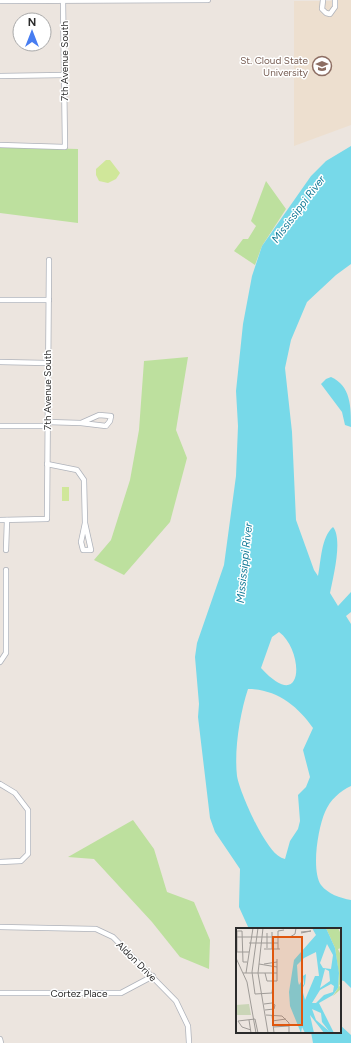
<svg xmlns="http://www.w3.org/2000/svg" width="351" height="1043" font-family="Figtree,sans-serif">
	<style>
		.education { fill: #eddfcf }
		.green { fill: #bde09e }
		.pitch { fill: #d0e79a }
		.water { fill: #77d9e9; fill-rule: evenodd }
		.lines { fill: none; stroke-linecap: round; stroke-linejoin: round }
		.minor-casing { stroke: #afb3bb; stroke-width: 6 }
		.minor { stroke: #fff; stroke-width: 4.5 }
		.labels { text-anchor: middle; stroke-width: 3; stroke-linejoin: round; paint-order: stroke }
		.education-label { font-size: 10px; fill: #785e54; stroke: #fff; text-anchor: end }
		.street-label { font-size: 10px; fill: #2b2b2b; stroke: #fff }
		.water-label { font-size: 11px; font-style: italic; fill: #147b97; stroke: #fff }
		.inset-road { fill: none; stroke: #9f9b97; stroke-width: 1 }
		.view { fill: #df570e; fill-opacity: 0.15; stroke: #df570e; stroke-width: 2 }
		.inset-edge { fill: none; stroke: #2b2b2b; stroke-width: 2 }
	</style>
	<rect width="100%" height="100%" fill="#ece5df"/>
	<polygon class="education" points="332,0 351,0 351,125 294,146 294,1 331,1"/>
	<g class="green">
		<polygon points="0,147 78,149 78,223 0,213"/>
		<polygon points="266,181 286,209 262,246 255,265 234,251 243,239 248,239 256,226 251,221"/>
		<polygon points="188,357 176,430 187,458 170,522 124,575 94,560 111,540 130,480 139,430 144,361"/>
		<polygon points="133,820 154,849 167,892 194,902 210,940 209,969 180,957 152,922 94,859 68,857"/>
	</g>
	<g class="pitch">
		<polygon points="106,160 110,160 120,173 116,179 108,183 99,181 96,175 96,169"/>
		<rect x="62" y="487" width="7" height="14"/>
	</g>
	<g class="water">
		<path d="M 351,146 L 351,264 L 336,275 L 307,302 L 291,340 L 285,368 L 292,432 L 296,520 L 314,570 L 318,576 C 321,562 321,537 333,527 C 343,539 333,578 330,593 L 338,606 L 351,592 L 351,612 L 346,616 L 351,624 L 351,786 C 340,791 330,800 325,812 C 318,828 311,870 321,885 C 328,894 340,898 351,900 L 351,988 L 344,981 L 340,980 L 340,929 L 249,929 L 239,907 L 240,869 L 215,832 L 210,818 L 198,717 L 199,704 L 195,657 L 197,643 L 224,565 L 236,476 L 238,426 L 236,391 L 243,324 L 252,276 L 262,246 L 311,176 L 326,161 ZM 279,632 C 304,650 305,716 261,668 L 272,637 ZM 248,689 C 276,689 298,706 313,728 L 303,750 L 310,777 L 306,787 L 298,795 L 300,821 L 298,829 L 290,841 L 285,859 C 275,857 267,843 262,835 C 255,824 239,789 237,776 C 234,750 240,713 248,689 Z"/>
		<path d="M 331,377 C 351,386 351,407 351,427 L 345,425 L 342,412 L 321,384 L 326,379 Z"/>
		<polygon points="340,1025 351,1035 351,1043 313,1043 311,1032 340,1032"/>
	</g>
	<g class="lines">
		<defs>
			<g id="minor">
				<polyline points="323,0 322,9 326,13 330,14 335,7 335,0"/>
				<polyline points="0,1 208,0"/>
				<polyline points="0,76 64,75"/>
				<polyline points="0,145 65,147 63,0"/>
				<polyline points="0,300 49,300"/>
				<polyline points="0,362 47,363"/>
				<polyline points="47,422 81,423 106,426 110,421 111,416 99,415 81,423"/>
				<polyline points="0,426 47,426"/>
				<polyline points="47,464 77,470 84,480 85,523 81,542 83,550 91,550 85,523"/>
				<polyline points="0,520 47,519 49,260"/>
				<polyline points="6,550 7,520"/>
				<polyline points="0,662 6,653 6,570"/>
				<polyline points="0,784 15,793 28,810 28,854 21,861 0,862"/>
				<polyline points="0,927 96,929 113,937 176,1001 188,1026 189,1043"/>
				<polyline points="0,993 121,993 153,976"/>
				<polyline points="0,1039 1,1043"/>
			</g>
		</defs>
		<use href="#minor" class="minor-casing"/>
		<use href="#minor" class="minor"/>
	</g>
	<defs>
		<symbol id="university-ring" viewBox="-11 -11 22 22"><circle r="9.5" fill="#fff" stroke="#8d6e63" stroke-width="1.5"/><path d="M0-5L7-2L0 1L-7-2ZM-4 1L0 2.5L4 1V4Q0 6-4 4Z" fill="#8d6e63"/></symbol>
	</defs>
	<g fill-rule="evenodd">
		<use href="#university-ring" x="311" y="55" width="22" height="22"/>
	</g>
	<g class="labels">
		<g class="education-label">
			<text x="308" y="64">St. Cloud State<tspan x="308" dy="12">University</tspan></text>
		</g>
		<g class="street-label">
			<text transform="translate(64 61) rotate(-90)" y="4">7th Avenue South</text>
			<text transform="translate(47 390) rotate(-90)" y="4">7th Avenue South</text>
			<text transform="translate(137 961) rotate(45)" y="4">Aldon Drive</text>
			<text x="79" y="997">Cortez Place</text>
		</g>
		<g class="water-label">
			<text transform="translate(298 209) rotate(-53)" y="4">Mississippi River</text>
			<text transform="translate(244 563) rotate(-84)" y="4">Mississippi River</text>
		</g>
	</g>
	<g transform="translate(236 928)">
		<rect width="105" height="105" fill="#ece5df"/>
		<path d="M 90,0 L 102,0 L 105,6 L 105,20 L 102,21 L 105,27 L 105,56 L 103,57 L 105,61 L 97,68 L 102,60 L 103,47 L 99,20 Z" fill="#bde09e"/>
		<path d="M 13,76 L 15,87 L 0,87 L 0,77 Z" fill="#cad5b7"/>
		<path d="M 76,0 L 90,0 L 99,20 L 103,45 L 102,60 L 97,67 L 83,75 L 98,105 L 88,105 L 74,87 L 78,105 L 69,105 L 66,99 L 65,105 L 54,78 L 53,64 L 58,32 L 80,7 ZM 91,16 L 97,27 L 95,41 L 87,40 L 84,35 ZM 80,24 L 83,48 L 79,48 L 69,72 L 66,61 L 69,56 L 70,46 L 67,48 L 68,56 L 65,60 L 65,54 L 63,57 L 62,53 L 61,37 L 68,30 ZM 89,41 L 93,43 L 94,53 L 84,60 ZM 95,56 L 98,58 L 97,64 L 88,67 L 80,75 L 76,75 L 84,62 ZM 76,81 L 85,85 L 86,94 L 93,103 L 80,92 Z" fill="#77d9e9" fill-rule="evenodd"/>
		<path class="inset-road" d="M 22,0 L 16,44 L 19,66 L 36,65 L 37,57M 27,0 L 22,45 L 32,105M 0,3 L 6,3 L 7,34 L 11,34M 1,3 L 1,24M 36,4 L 36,21M 65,4 L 75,3 L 65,5M 0,9 L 54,9 L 59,6 L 60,0M 13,15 L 42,15M 31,20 L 31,5M 28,21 L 44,21M 42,21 L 42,3 L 48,2M 0,24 L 13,24M 0,30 L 11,54 L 20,105M 23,36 L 41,39M 28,36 L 41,34M 7,45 L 41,45M 10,45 L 17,0M 29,45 L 31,53 L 41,53 L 41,31M 28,76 L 36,75 L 39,77 L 38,81 L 29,82M 30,87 L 46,88 L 53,95 L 53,105M 36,87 L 38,105M 13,92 L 15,105M 36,93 L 50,91M 37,99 L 53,98M 15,102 L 6,99 L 2,93 L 19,91 L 22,105"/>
		<path class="view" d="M 37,9 L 66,9 L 66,97 L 37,97 Z"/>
		<rect width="105" height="105" class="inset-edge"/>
	</g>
	<g transform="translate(32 32)"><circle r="19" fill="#ffffff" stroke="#aaaaaa"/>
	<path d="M0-3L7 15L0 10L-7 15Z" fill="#477df1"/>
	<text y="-6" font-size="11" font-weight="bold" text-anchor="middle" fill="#2b2b2b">N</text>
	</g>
</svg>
